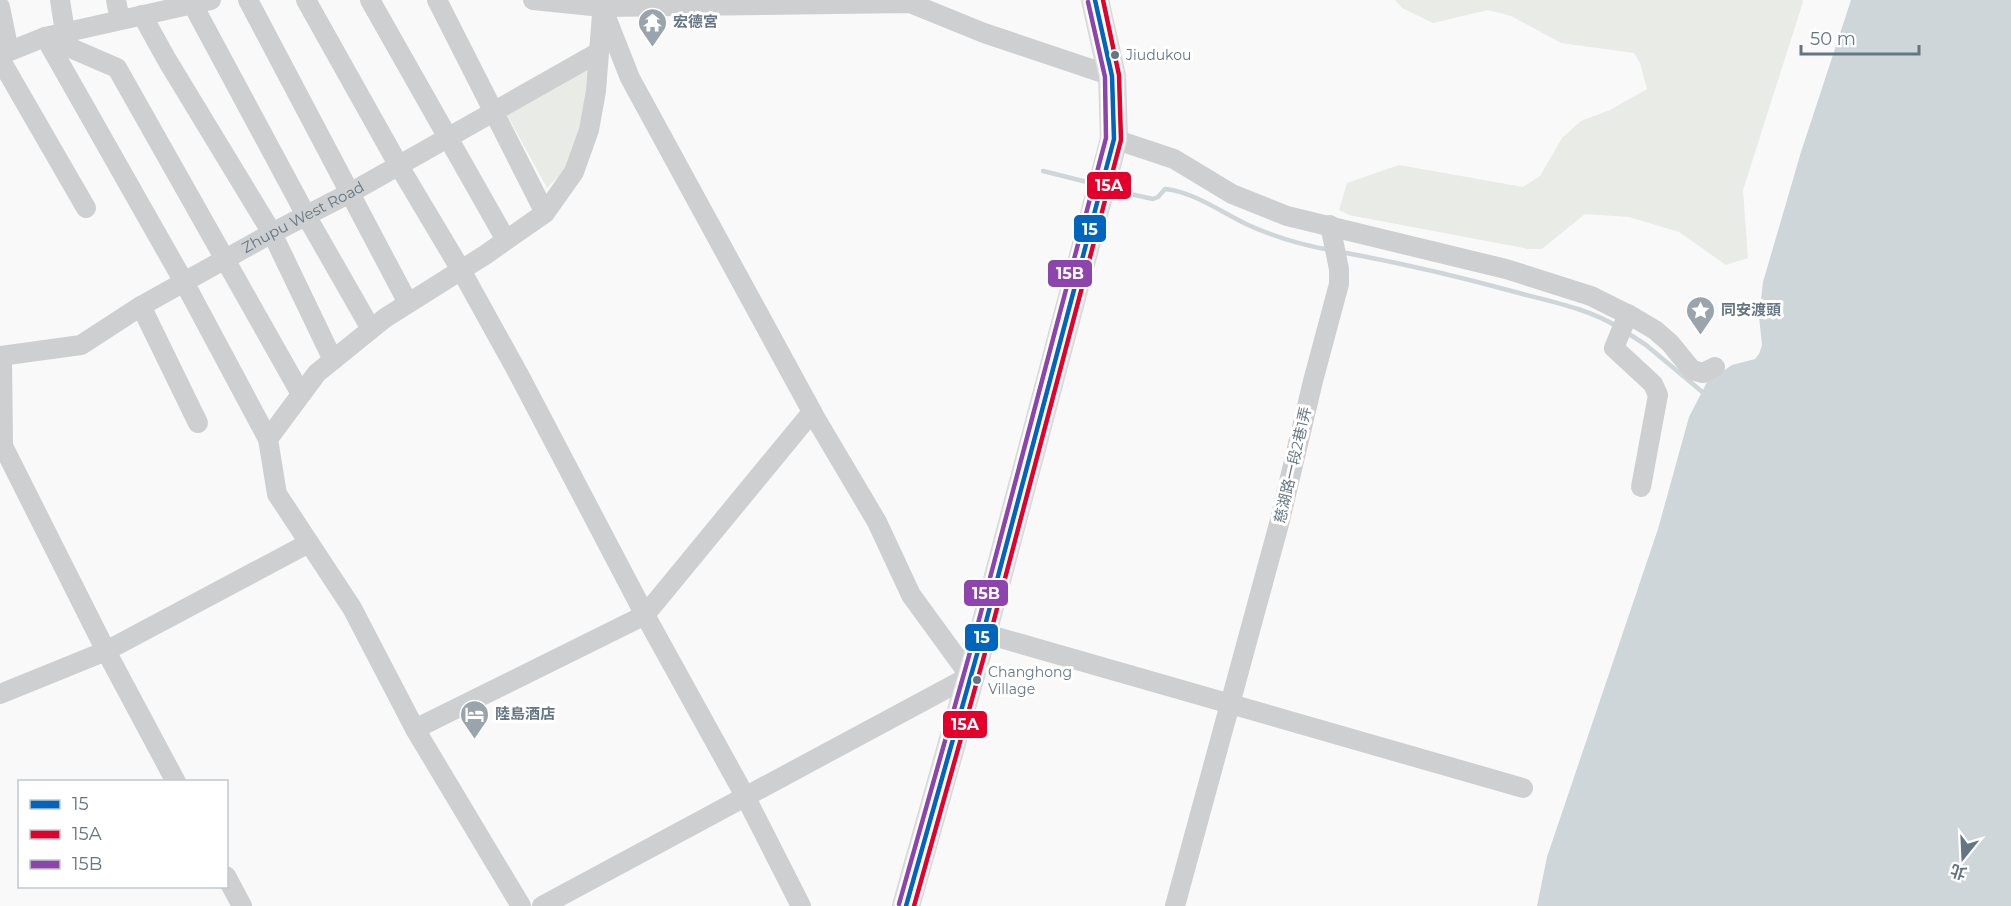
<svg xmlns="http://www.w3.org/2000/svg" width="2011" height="906" font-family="Montserrat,'Noto Sans TC',sans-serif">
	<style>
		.green { fill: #e8ebe6 }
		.water { fill: #ced6d9 }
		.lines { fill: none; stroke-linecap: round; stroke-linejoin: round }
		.stream { stroke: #ced6d9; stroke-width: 4.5 }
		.major-casing { stroke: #d5d6d7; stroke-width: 28 }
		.minor { stroke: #cecfd0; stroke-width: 20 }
		.major { stroke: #e1e2e2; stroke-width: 26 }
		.bus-1-casing { stroke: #fff; stroke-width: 9 }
		.bus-2-casing { stroke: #fff; stroke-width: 9 }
		.bus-3-casing { stroke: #fff; stroke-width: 9 }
		.bus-1 { stroke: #0065bd; stroke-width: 4.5 }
		.bus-2 { stroke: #e4002b; stroke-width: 4.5 }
		.bus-3 { stroke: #8e44ad; stroke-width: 4.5 }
		.bus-dot { fill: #657683; stroke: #fff; stroke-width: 2 }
		.labels { text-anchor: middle; stroke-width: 6; stroke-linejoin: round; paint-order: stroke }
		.bus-label { font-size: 14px; fill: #657683; stroke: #fff; text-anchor: start }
		.poi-label { font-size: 15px; font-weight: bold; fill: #657683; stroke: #fff; text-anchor: start }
		.street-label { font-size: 15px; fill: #657683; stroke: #fff }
		.line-badge { stroke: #fff; stroke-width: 2 }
		.badge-label { font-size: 16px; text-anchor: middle; font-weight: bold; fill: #fff }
	</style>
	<rect width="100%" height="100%" fill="#f9f9f9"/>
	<g class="green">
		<polygon points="1395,0 1802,0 1803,2 1743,190 1748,258 1726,265 1679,232 1629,217 1585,214 1542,249 1528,249 1349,215 1339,210 1347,183 1399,165 1523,187 1540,176 1562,138 1581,121 1610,110 1647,89 1640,63 1634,53 1561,43 1511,16 1488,10 1433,23 1402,8"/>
		<polygon points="590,64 589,90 571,164 547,188 506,113"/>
	</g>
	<polygon class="water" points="1851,0 2011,0 2011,906 1537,906 1547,857 1658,529 1689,417 1707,382 1732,365 1755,359 1759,354 1762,345 1759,317 1763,282 1801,152"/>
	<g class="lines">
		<g class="stream">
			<polyline points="1043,171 1091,183"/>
			<path d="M 1121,192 L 1153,199 L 1158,197 L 1165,189 C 1194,192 1221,212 1246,224 C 1272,236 1301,245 1330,250"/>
			<path d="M 1341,252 C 1401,263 1461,277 1519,293 C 1553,302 1589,309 1618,327"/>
			<polyline points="1626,332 1646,345 1706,395"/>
		</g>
		<defs>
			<polyline id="major" points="906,906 983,633 1114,139 1112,76 1095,0"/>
		</defs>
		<use href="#major" class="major-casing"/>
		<g class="minor">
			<polyline points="60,0 65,32"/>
			<polyline points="116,0 120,20"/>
			<polyline points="248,0 408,303"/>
			<polyline points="306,0 399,166 461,270 518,373 645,615 745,796 801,906"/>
			<polyline points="370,0 506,240"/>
			<polyline points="437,0 545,213"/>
			<polyline points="533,0 602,7 910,3 984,33 1112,76"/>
			<polyline points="193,5 307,217 371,329"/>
			<polyline points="0,7 9,51"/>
			<polyline points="142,15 167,60 272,233 333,360"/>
			<polyline points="45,37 184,282 268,439"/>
			<polyline points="45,37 117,68 301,394"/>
			<polyline points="0,55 45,37 211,0"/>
			<polyline points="0,59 86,208"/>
			<polyline points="1114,139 1174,159 1232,194 1287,216 1506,269 1591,296 1633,317 1655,330 1670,343 1692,370 1703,373 1715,367"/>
			<polyline points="141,306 198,423"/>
			<polyline points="1628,314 1614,348 1653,384 1658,395 1641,487"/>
			<path id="s1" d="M 0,356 L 81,345 L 141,306 L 272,233 L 350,193 L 599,52"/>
			<polyline points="2,357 3,446 106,651 176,782"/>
			<polyline points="983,633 1523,788"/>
			<polyline points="0,694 106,651 309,543"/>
			<polyline points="415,729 645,615 812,412"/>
			<polyline points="226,876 242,906"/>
			<polyline points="521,906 415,729 352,608 277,494 268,439 317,373 385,318 485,255 545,213 574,172 589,130 596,91 602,14"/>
			<polyline points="542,906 970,676 911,595 877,522 816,419 630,78 602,7"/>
			<polyline points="1175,906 1279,524 1313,381 1339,284 1339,269 1330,225"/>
		</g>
		<use href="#major" class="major"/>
		<defs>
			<polyline id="bus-1" points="906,906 983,633 1114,139 1112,76 1095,0"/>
			<polyline id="bus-2" points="914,906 990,635 1121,140 1119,75 1103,0"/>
			<polyline id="bus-3" points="899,904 976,631 1106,138 1105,77 1088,2"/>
		</defs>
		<use href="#bus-1" class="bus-1-casing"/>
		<use href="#bus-2" class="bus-2-casing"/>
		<use href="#bus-3" class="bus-3-casing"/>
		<use href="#bus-1" class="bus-1"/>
		<use href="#bus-2" class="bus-2"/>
		<use href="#bus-3" class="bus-3"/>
	</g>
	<defs>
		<symbol id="temple-pin" viewBox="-11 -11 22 30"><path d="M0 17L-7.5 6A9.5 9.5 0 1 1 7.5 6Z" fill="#99a4ac" stroke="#fff"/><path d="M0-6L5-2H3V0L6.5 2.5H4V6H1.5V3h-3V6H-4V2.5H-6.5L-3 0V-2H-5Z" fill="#fff"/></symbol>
		<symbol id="sight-pin" viewBox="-11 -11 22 30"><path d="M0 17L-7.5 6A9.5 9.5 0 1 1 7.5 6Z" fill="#99a4ac" stroke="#fff"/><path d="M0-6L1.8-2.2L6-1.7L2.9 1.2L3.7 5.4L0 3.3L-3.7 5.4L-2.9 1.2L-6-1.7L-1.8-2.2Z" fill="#fff"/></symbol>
		<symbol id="hotel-pin" viewBox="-11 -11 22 30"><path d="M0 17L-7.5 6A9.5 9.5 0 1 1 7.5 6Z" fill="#99a4ac" stroke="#fff"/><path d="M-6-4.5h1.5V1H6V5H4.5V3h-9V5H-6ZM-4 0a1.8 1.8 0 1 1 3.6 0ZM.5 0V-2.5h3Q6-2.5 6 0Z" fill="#fff"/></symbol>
	</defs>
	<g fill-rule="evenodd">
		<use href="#temple-pin" x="636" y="6" width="33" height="45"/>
		<use href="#sight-pin" x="1684" y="294" width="33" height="45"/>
		<use href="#hotel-pin" x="458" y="698" width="33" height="45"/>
	</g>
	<g class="bus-dot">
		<circle cx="1115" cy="55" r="5"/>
		<circle cx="977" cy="680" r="5"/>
	</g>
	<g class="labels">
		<g class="bus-label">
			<text x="1126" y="60">Jiudukou</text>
			<text x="988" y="677">Changhong<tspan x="988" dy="17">Village</tspan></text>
		</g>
		<g class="poi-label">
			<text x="673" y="27">宏德宮</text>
			<text x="1721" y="315">同安渡頭</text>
			<text x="495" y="719">陸島酒店</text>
		</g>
		<g class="street-label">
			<text dy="5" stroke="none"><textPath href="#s1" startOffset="338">Zhupu West Road</textPath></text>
			<text transform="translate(1293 465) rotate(-77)" y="5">慈湖路一段2巷1弄</text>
		</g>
	</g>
	<g class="line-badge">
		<rect x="1086" y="171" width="46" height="29" rx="6" fill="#e4002b"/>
		<rect x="1073" y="214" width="34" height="29" rx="6" fill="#0065bd"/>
		<rect x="1047" y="259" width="46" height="29" rx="6" fill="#8e44ad"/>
		<rect x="963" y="579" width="46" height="28" rx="6" fill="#8e44ad"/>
		<rect x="964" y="623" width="35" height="29" rx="6" fill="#0065bd"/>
		<rect x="942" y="710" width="46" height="29" rx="6" fill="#e4002b"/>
	</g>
	<g class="badge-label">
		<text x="1109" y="191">15A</text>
		<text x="1090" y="235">15</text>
		<text x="1070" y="279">15B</text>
		<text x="986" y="599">15B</text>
		<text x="982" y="643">15</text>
		<text x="965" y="730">15A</text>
	</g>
	<rect x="18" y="780" width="210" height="108" fill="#ffffff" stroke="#c1c8cd" stroke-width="1.5"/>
	<rect x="30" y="800" width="30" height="9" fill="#0065bd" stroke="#c1c8cd" stroke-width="1.5"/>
	<text x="72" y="810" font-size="18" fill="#657683">15</text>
	<rect x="30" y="830" width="30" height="9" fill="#e4002b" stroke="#c1c8cd" stroke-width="1.5"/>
	<text x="72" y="840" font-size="18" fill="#657683">15A</text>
	<rect x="30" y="860" width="30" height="9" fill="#8e44ad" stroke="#c1c8cd" stroke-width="1.5"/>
	<text x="72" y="870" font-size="18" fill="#657683">15B</text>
	<g transform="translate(1963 858) rotate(198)" stroke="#ffffff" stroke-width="4.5" paint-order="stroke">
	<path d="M0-4.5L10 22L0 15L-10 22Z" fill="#657683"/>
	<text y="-9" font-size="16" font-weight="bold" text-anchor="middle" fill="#657683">北</text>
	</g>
	<path d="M1801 45v9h118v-9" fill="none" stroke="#657683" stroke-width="3"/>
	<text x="1810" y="45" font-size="18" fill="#657683" stroke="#ffffff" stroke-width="4.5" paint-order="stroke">50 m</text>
</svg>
